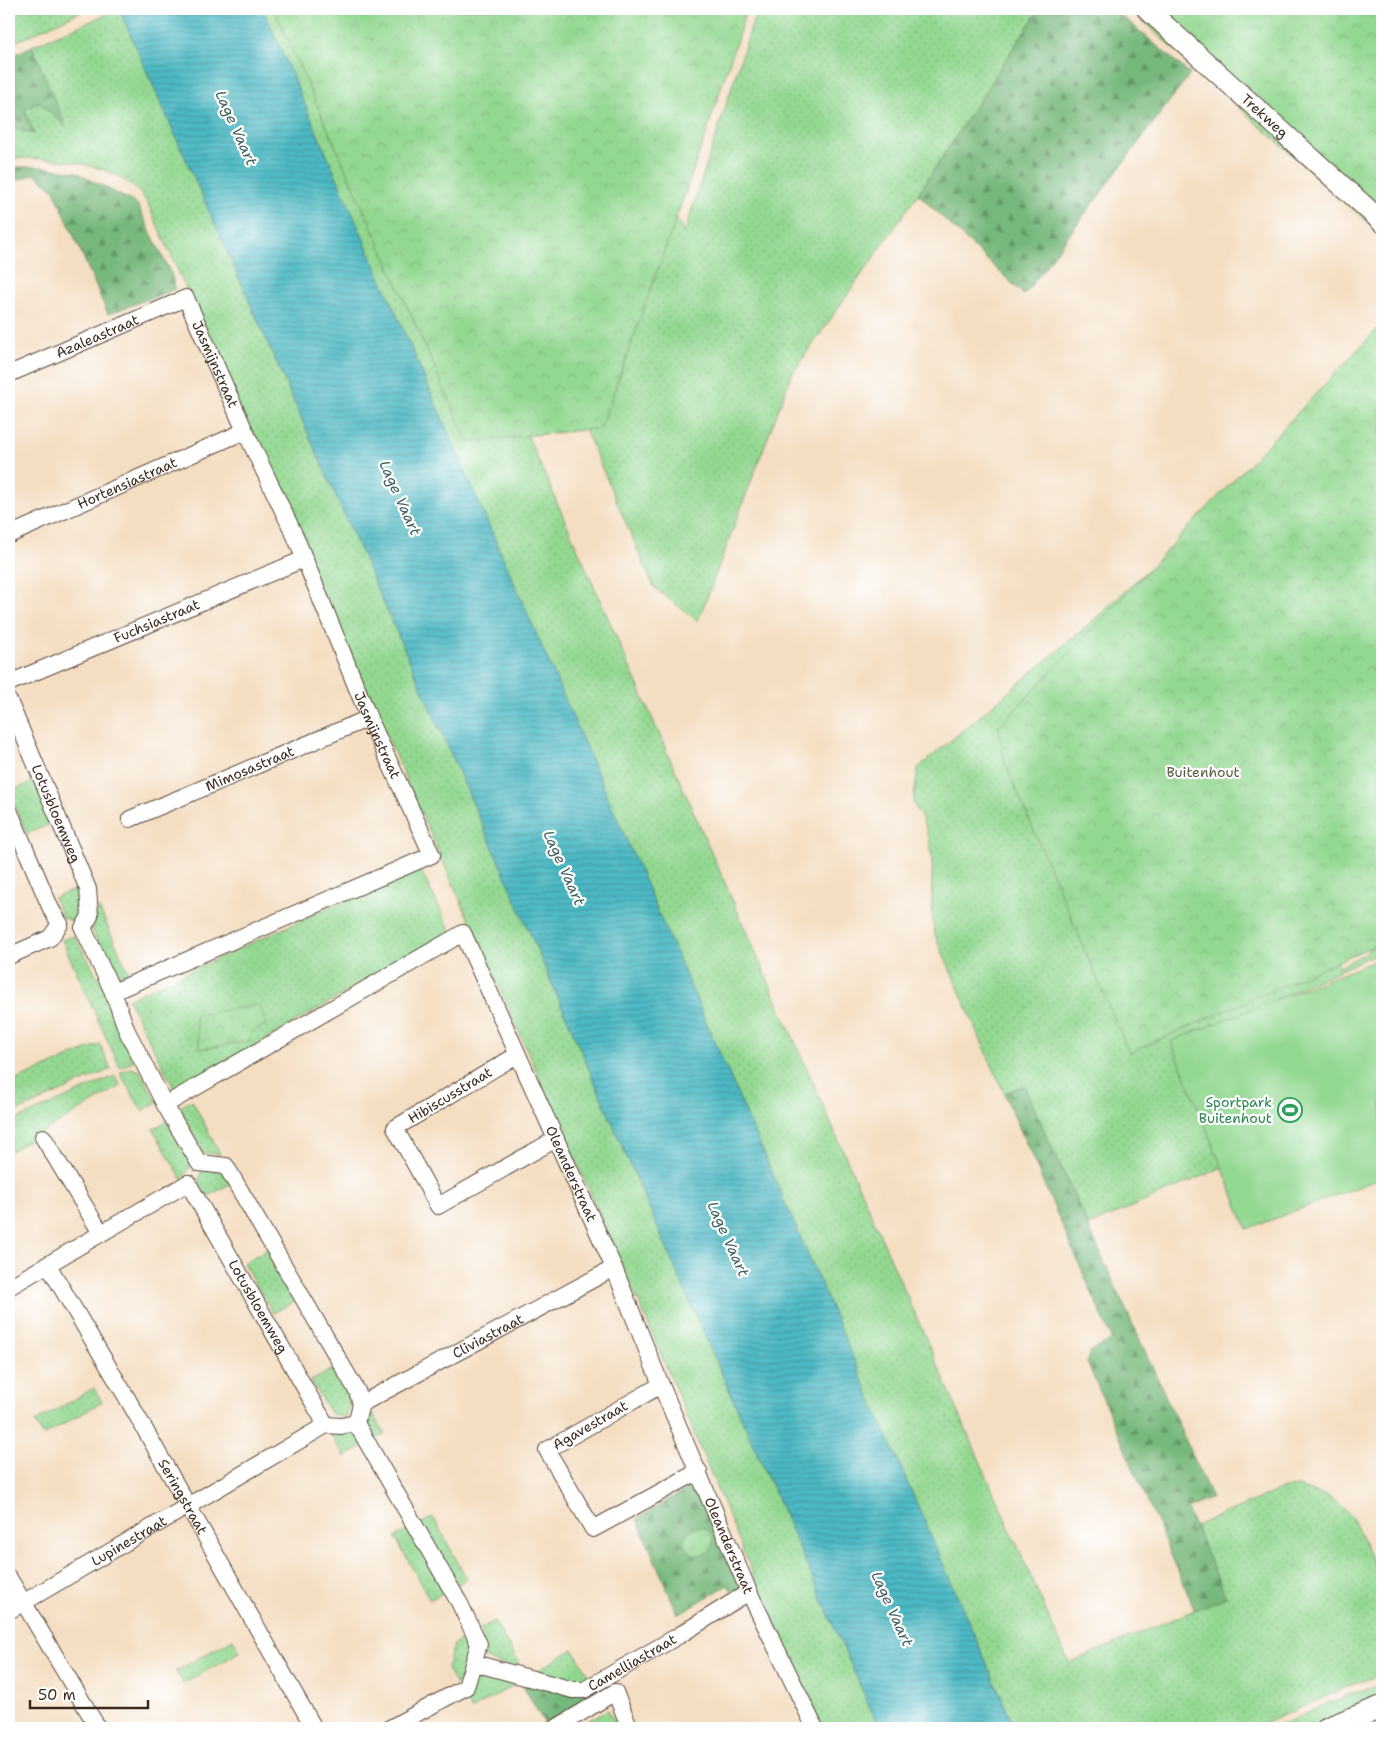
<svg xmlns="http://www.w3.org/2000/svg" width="1391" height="1737" font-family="'Shantell Sans',sans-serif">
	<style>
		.grass { fill: url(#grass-dots); stroke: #678158 }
		.forest { fill: url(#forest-firs); stroke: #58714c; fill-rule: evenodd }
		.park { fill: url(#park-crowns); stroke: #678158 }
		.garden { fill: #93d891; stroke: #678158 }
		.water { fill: url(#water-rules); stroke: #447272 }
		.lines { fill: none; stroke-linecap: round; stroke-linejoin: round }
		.minor-casing { stroke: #574537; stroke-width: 18 }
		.tertiary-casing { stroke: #574537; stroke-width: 22 }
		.secondary-casing { stroke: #574537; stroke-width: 24 }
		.minor { stroke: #fff; stroke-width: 16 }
		.tertiary { stroke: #fff; stroke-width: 20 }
		.secondary { stroke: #fff; stroke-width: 22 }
		.labels { text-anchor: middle; stroke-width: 4.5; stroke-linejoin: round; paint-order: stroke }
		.street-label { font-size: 14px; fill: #3b2a1e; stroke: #fff }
		.park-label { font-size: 14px; fill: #555e40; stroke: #fff }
		.leisure-label { font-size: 14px; fill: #27864d; stroke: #fff; text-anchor: end }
		.water-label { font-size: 15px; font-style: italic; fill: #426361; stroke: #fff }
	</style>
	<defs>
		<pattern id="grass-dots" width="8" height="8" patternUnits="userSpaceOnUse" patternTransform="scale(1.25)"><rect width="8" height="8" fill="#93d891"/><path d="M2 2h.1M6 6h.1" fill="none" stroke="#80ba7d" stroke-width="1.8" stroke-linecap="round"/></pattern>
		<pattern id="forest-firs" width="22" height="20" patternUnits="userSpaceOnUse" patternTransform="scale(1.25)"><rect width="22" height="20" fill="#76b87b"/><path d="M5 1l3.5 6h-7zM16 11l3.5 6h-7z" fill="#629664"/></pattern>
		<pattern id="park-crowns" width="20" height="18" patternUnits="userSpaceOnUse" patternTransform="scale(1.25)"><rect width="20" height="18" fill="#93d891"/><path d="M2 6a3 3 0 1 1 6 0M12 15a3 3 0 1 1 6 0" fill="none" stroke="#80ba7d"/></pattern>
		<pattern id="water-rules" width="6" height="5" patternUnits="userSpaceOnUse" patternTransform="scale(1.25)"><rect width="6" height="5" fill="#4cb9c5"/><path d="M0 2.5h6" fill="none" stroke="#40979f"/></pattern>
	</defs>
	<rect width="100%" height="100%" fill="#fff"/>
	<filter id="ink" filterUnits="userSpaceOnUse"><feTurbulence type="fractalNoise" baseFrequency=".02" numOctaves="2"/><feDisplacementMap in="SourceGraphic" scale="10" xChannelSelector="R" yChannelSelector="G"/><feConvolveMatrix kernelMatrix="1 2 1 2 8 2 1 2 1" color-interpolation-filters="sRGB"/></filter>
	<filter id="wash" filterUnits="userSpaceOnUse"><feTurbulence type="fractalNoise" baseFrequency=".0096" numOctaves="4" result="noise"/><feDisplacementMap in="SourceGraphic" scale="20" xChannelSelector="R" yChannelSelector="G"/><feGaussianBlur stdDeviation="1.12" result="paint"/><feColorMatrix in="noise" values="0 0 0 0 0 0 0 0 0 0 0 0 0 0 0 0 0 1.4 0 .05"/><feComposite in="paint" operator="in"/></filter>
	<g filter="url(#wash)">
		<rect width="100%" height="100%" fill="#f4dec2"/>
		<g class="grass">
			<polygon points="9,9 86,9 9,45"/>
			<path d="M 119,9 L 503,871 L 682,1284 L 879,1728 L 824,1728 L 819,1720 L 760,1591 L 644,1314 L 488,962 L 148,204 C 123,161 54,158 9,158 L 9,128 L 34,133 L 25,110 L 39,102 L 65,126 L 32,46 Z"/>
			<polygon points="263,9 584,9 684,234 757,9 1039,9 918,194 792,374 698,621 656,589 652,583 585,429 507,389 1069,1663 1225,1597 1195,1526 1284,1488 1298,1487 1327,1496 1340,1505 1352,1517 1382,1582 1382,1674 1352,1685 1254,1728 1015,1728"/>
			<path d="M 1203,519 L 1339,967 L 1364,954 L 1382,938 L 1382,951 L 1204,1032 L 1382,1123 L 1382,1185 L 1375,1167 L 1230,1164 L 1088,1226 L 1024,1086 L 1004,1093 L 935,935 C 925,884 945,852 913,803 L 918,768 L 1087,626 Z"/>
			<polygon points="34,781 54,822 27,834 9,792"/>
			<polygon points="419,867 451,931 176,1092 128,999"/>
			<polygon points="82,887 83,915 76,922 63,918 53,898"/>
			<polygon points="99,908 129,973 114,977 92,929"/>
			<polygon points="75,936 106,992 133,1061 120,1068 62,940"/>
			<polygon points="100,1044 111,1069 9,1115 9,1083"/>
			<polygon points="131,1068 140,1071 157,1102 142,1111 120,1073"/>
			<polygon points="115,1076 121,1086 9,1152 9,1123"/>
			<polygon points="192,1100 220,1154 201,1153 180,1107"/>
			<polygon points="167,1121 190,1160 190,1167 182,1180 153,1129"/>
			<polygon points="202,1169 222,1171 230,1184 206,1197 198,1183"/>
			<polygon points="267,1249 298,1300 273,1313 243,1263"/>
			<polygon points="337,1367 351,1396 345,1418 330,1413 311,1381"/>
			<polygon points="94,1388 102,1402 43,1436 35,1422"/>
			<polygon points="369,1409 385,1434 345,1457 329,1432 362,1425"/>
			<polygon points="433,1517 467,1579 430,1600 395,1537"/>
			<polygon points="494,1621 519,1663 511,1668 486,1659 480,1629"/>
			<path d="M 468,1636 C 472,1650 466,1674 456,1685 L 447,1669 L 454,1644 Z"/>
			<polygon points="233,1639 240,1652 183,1684 176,1671"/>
			<polygon points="573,1649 591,1678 580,1685 532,1674"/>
			<polygon points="484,1675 519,1682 471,1710 463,1696 479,1677"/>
			<polygon points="1382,1683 1382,1699 1310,1728 1275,1728 1330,1702"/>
			<polygon points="608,1710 618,1728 573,1728"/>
		</g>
		<g class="forest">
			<polygon points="1039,9 1114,9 1190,74 1024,295 918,194"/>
			<polygon points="32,46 66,127 39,102 25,110 34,134 9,128 9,57"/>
			<polygon points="9,167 40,167 76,172 137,204 172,276 175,289 108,314 54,190 35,174 9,183"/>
			<polygon points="1024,1086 1212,1498 1187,1509 1226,1597 1195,1610 1087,1362 1090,1352 1112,1339 1004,1093"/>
			<path d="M 692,1486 L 702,1487 L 742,1588 L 734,1595 L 728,1585 L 678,1614 L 637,1519 ZM 700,1527 C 717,1533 716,1552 698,1555 L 687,1547 C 685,1536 689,1530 700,1527 Z"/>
			<polygon points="521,1683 595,1689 597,1693 545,1724"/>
		</g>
		<g class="park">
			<polygon points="274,9 747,9 704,140 601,428 468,442"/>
			<polygon points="1129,9 1382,9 1382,235"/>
			<polygon points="1382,324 1382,942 1129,1053 1004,761 999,727"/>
			<polygon points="259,1005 266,1025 252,1032 249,1041 200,1049 195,1015"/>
			<circle cx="699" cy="1541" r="14"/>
		</g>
		<polygon class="garden" points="1382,958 1382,1178 1247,1229 1171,1041"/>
		<polygon class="water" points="119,9 263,9 1015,1728 879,1728 682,1284 503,871"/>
	</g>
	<g filter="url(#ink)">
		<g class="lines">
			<defs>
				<g id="minor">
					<path id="s1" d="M 9,374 L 186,298 L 245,431 L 296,538 L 369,718 L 432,855 L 113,992"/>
					<path id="s2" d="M 9,535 L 245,431"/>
					<path id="s3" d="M 9,683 L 304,559"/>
					<path id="s4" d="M 9,701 L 88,889 L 90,916 L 83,928"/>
					<polyline points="9,810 51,909 60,924"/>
					<path id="s5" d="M 130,819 L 369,718"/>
					<polyline points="83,928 113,992 127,1031 165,1105 199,1163"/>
					<polyline points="9,956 50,938 60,924"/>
					<polyline points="517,1055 395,1128 438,1206 556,1139"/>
					<path id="s6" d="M 165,1105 L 463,933 L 614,1268 L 661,1385 L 749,1592 L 815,1728"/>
					<polyline points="43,1137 101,1233"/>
					<polyline points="199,1163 226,1166 357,1391 361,1404 356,1423 341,1426 326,1425"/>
					<path id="s7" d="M 188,1183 L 326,1425"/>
					<path id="s8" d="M 48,1265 L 127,1398 L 314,1728"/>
					<polyline points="9,1287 188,1183"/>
					<polyline points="661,1385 547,1450 593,1529 699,1471"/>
					<path id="s9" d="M 361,1404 L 614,1268"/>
					<polyline points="356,1423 460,1604 479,1644 466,1687 390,1728"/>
					<polyline points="9,1578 98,1728"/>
					<path id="s10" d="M 9,1611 L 326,1425"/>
					<path id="s11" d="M 474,1663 L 573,1690 L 584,1690 L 678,1636 L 749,1592"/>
					<polyline points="556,1728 615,1692 630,1728"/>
				</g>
				<g id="tertiary">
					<path id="s12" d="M 1147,9 L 1382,222"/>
				</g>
				<polyline id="secondary" points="1328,1728 1382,1707"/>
			</defs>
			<use href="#minor" class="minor-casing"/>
			<use href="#tertiary" class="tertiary-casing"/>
			<use href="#secondary" class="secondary-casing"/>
			<use href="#minor" class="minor"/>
			<use href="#tertiary" class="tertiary"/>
			<use href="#secondary" class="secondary"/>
		</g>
	</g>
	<defs>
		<symbol id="stadium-ring" viewBox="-11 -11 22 22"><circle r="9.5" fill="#fff" stroke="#2e9e5b" stroke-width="1.5"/><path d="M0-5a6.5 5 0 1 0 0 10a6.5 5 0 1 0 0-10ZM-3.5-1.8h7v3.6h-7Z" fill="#2e9e5b"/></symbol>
	</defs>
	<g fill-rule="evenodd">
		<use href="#stadium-ring" x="1276" y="1096" width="28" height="28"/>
	</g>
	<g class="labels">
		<g class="street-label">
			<text dy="5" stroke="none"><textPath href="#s12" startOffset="159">Trekweg</textPath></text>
			<text dy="5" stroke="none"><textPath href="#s1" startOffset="96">Azaleastraat</textPath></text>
			<text dy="5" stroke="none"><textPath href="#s1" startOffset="265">Jasmijnstraat</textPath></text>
			<text dy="5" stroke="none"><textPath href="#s2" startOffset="129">Hortensiastraat</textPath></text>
			<text dy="5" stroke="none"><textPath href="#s3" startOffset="160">Fuchsiastraat</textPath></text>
			<text dy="5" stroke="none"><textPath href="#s1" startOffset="670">Jasmijnstraat</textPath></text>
			<text dy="5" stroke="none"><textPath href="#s5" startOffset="130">Mimosastraat</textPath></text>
			<text dy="5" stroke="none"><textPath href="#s4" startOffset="122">Lotusbloemweg</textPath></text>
			<text transform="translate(450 1095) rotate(-31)" y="5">Hibiscusstraat</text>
			<text dy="5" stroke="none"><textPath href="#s6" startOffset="608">Oleanderstraat</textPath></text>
			<text dy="5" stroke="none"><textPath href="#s7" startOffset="142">Lotusbloemweg</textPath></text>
			<text dy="5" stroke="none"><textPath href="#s9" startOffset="144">Cliviastraat</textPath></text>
			<text transform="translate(590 1425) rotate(-30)" y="5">Agavestraat</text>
			<text dy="5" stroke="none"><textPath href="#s8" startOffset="268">Seringstraat</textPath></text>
			<text dy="5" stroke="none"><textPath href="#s10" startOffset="139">Lupinestraat</textPath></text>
			<text dy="5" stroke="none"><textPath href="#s6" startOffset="1012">Oleanderstraat</textPath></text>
			<text dy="5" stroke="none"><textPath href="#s11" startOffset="169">Camelliastraat</textPath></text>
		</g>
		<g class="park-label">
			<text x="1203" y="777">Buitenhout</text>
		</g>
		<g class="leisure-label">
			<text x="1272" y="1107">Sportpark<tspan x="1272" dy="16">Buitenhout</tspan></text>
		</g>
		<g class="water-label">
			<text transform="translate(236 128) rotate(66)" y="5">Lage Vaart</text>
			<text transform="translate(400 498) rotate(66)" y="5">Lage Vaart</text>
			<text transform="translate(564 868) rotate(66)" y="5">Lage Vaart</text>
			<text transform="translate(728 1239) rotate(66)" y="5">Lage Vaart</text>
			<text transform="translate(892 1609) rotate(66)" y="5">Lage Vaart</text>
		</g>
	</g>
	<rect width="1391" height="1737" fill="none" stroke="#fff" stroke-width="30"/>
	<path d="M30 1700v8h118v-8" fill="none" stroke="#3b2a1e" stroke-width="2.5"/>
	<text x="38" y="1700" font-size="15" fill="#3b2a1e" stroke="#ffffff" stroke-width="4" paint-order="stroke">50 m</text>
</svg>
